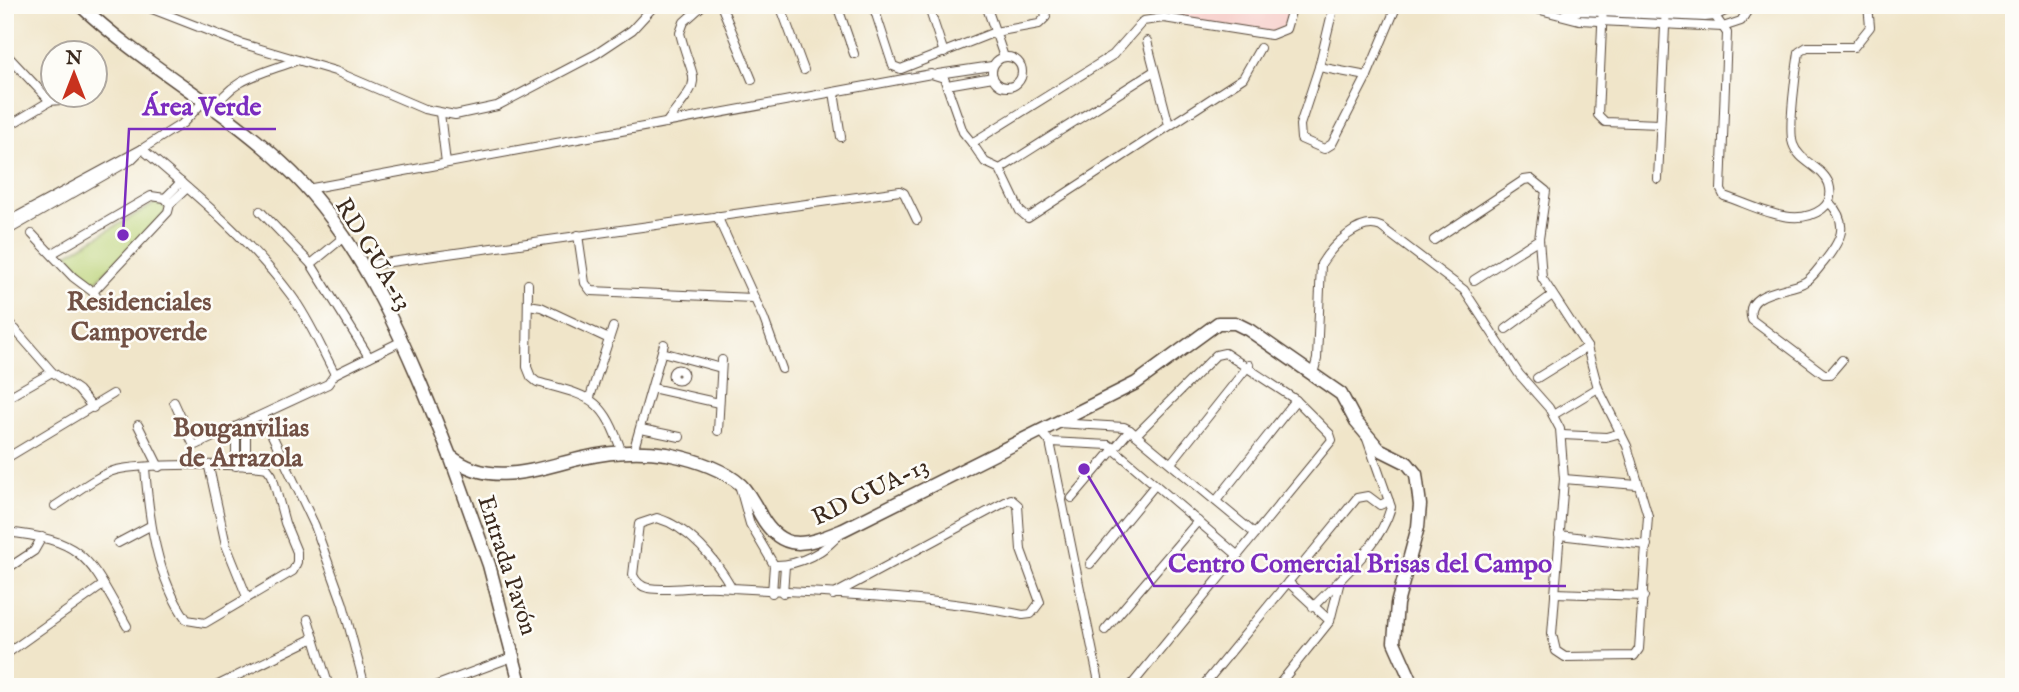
<svg xmlns="http://www.w3.org/2000/svg" width="2019" height="692" font-family="'IM FELL English',serif">
	<style>
		.built { fill: #f7d0cc }
		.green { fill: #b9d175; stroke: #7a7e4a; stroke-width: 2 }
		.lines { fill: none; stroke-linecap: round; stroke-linejoin: round }
		.street-casing { stroke: #564638; stroke-width: 10 }
		.secondary-casing { stroke: #564638; stroke-width: 15 }
		.primary-casing { stroke: #564638; stroke-width: 15 }
		.street { stroke: #fff; stroke-width: 8 }
		.secondary { stroke: #fff; stroke-width: 12 }
		.primary { stroke: #fff; stroke-width: 12 }
		.labels { text-anchor: middle; stroke-width: 5; stroke-linejoin: round; paint-order: stroke }
		.street-label { font-size: 24px; fill: #3b2a1e; stroke: #fdfcf7 }
		.neighbourhood-label { font-size: 26px; font-weight: bold; fill: #715044; stroke: #fdfcf7 }
		.leader { fill: none; stroke: #7b2cbf; stroke-width: 2.5 }
		.callout-dot { fill: #7b2cbf; stroke: #fdfcf7; stroke-width: 2.5 }
		.callout-label { font-size: 26px; text-anchor: middle; font-weight: bold; fill: #7b2cbf; stroke: #fdfcf7; stroke-width: 5; stroke-linejoin: round; paint-order: stroke }
	</style>
	<rect width="100%" height="100%" fill="#fdfcf7"/>
	<filter id="ink" filterUnits="userSpaceOnUse"><feTurbulence type="fractalNoise" baseFrequency=".0143" numOctaves="2"/><feDisplacementMap in="SourceGraphic" scale="14" xChannelSelector="R" yChannelSelector="G"/><feConvolveMatrix kernelMatrix="1 2 1 2 8 2 1 2 1" color-interpolation-filters="sRGB"/></filter>
	<filter id="wash" filterUnits="userSpaceOnUse"><feTurbulence type="fractalNoise" baseFrequency=".00686" numOctaves="4" result="noise"/><feDisplacementMap in="SourceGraphic" scale="28" xChannelSelector="R" yChannelSelector="G"/><feGaussianBlur stdDeviation="1.57" result="paint"/><feColorMatrix in="noise" values="0 0 0 0 0 0 0 0 0 0 0 0 0 0 0 0 0 1.4 0 .05"/><feComposite in="paint" operator="in"/></filter>
	<g filter="url(#wash)">
		<rect width="100%" height="100%" fill="#f0e5c9"/>
		<polygon class="built" points="1147,5 1292,5 1284,27 1271,33 1149,15"/>
		<polygon class="green" points="156,203 166,207 165,215 94,283 67,254"/>
	</g>
	<g filter="url(#ink)">
		<g class="lines">
			<defs>
				<g id="street">
					<polyline points="142,5 240,43 335,71 424,109 455,115 497,106 596,54 632,30 655,5"/>
					<polyline points="721,5 752,80"/>
					<polyline points="780,5 804,70"/>
					<polyline points="837,5 854,54"/>
					<polyline points="873,5 893,66 901,69 995,32 1039,24 1046,17 1044,5"/>
					<polyline points="928,5 944,53"/>
					<polyline points="986,5 1004,57"/>
					<polyline points="1334,5 1319,67 1300,125 1301,139 1324,149 1332,144 1367,76 1397,5"/>
					<polyline points="1521,5 1579,20 1723,27 1741,21 1751,5"/>
					<polyline points="1603,5 1598,115 1605,122 1660,124"/>
					<polyline points="1565,14 1581,11 1705,17 1715,16 1738,5"/>
					<path d="M 1715,16 L 1727,33 L 1721,190 L 1724,196 C 1753,205 1794,230 1822,209 C 1830,203 1832,194 1829,184 C 1823,167 1799,162 1793,144 C 1788,129 1796,70 1799,52 L 1807,47 L 1854,47 L 1870,27 L 1868,5"/>
					<polyline points="1147,41 1169,125"/>
					<polyline points="5,53 50,101"/>
					<circle cx="1007" cy="72" r="15"/>
					<polyline points="1319,67 1367,76"/>
					<polyline points="938,74 992,66"/>
					<polyline points="947,85 993,77"/>
					<polyline points="834,92 841,137"/>
					<path d="M 214,111 C 228,79 264,73 295,61"/>
					<polyline points="440,113 446,163"/>
					<path d="M 666,123 C 706,72 694,89 680,33 L 684,22 L 703,5"/>
					<polyline points="5,128 50,101 71,99"/>
					<polyline points="972,143 985,162 1000,169 1154,71"/>
					<path d="M 142,149 C 194,193 250,240 291,295 C 309,319 321,348 335,374"/>
					<polyline points="1000,169 1020,211 1028,218 1243,78 1260,48"/>
					<polyline points="1658,179 1666,5"/>
					<polyline points="307,189 931,74 944,78 963,132 972,143 1113,55 1143,21 1164,18 1271,35 1286,29 1293,5"/>
					<polyline points="165,198 181,182"/>
					<path d="M 1829,202 C 1851,225 1840,242 1823,263 C 1817,270 1812,279 1803,283 C 1788,291 1742,291 1752,320 L 1824,374 L 1830,374 L 1842,360"/>
					<polyline points="170,204 187,188"/>
					<polyline points="260,211 311,264 369,357"/>
					<polyline points="717,216 764,319 782,369"/>
					<polyline points="5,223 142,149 183,123 202,103"/>
					<polyline points="5,232 131,160 140,151"/>
					<polyline points="32,234 73,277 93,292 105,308"/>
					<polyline points="578,235 585,283 591,291 753,298"/>
					<polyline points="53,253 151,196 165,198 170,204 168,212 93,292"/>
					<polyline points="311,264 345,236"/>
					<polyline points="362,266 900,191 904,193 917,220"/>
					<polyline points="1474,280 1539,239"/>
					<path d="M 528,284 L 527,367 L 531,377 L 537,382 C 591,397 603,396 622,453"/>
					<polyline points="528,305 541,307 609,339"/>
					<polyline points="5,318 52,372 78,390 93,408"/>
					<polyline points="1506,329 1551,296"/>
					<polyline points="5,335 16,330"/>
					<polyline points="662,352 721,368"/>
					<circle cx="678" cy="375" r="5.5"/>
					<path d="M 1313,374 L 1317,359 L 1321,264 C 1332,246 1360,217 1381,227 L 1464,290 L 1519,374 L 1549,408 L 1560,429 L 1564,479 L 1552,634 L 1556,651 L 1565,657 L 1634,656 L 1639,649 L 1648,516 L 1627,446 L 1598,388 L 1587,347 L 1542,278 L 1539,239 L 1546,191 L 1531,179 L 1524,180 L 1434,240"/>
					<polyline points="1537,378 1587,347"/>
					<polyline points="652,388 719,403"/>
					<polyline points="590,397 613,327"/>
					<polyline points="5,399 52,372"/>
					<polyline points="174,402 194,446 328,384 335,374 400,342"/>
					<polyline points="1553,415 1598,388"/>
					<polyline points="263,416 315,526 343,604 365,687"/>
					<polyline points="1057,423 1124,427 1130,430 1254,533"/>
					<polyline points="246,424 246,466"/>
					<polyline points="138,425 159,467"/>
					<polyline points="641,429 680,437"/>
					<polyline points="1040,430 1050,442 1100,687"/>
					<polyline points="718,431 722,360"/>
					<polyline points="1562,435 1606,437 1621,433"/>
					<polyline points="1050,442 1109,445 1236,554"/>
					<polyline points="633,452 664,344"/>
					<polyline points="5,459 113,394"/>
					<polyline points="1171,463 1249,365"/>
					<polyline points="236,466 236,428"/>
					<polyline points="209,467 226,545 247,597"/>
					<polyline points="1564,479 1637,485"/>
					<polyline points="740,488 750,524 774,565 772,593"/>
					<polyline points="1072,498 1130,430"/>
					<polyline points="1216,501 1296,400"/>
					<path d="M 55,506 C 73,495 95,476 116,470 C 139,464 242,463 267,468 L 272,475 L 285,523 L 297,552 L 297,562 L 293,571 L 205,623 L 187,620 C 156,578 149,518 145,468"/>
					<path d="M 5,532 C 87,540 89,559 127,626"/>
					<polyline points="1559,535 1647,545"/>
					<polyline points="118,543 150,526"/>
					<polyline points="1090,564 1155,485"/>
					<path d="M 774,565 C 799,566 827,551 841,532"/>
					<polyline points="5,570 34,551 42,537"/>
					<polyline points="1288,582 1330,621"/>
					<path d="M 732,588 C 716,560 689,527 657,518 L 639,524 L 633,575 C 636,582 640,586 648,588 C 671,592 695,585 718,587 C 820,594 923,595 1023,615 L 1031,614 L 1040,602 L 1021,550 L 1018,505 L 1011,499 L 833,595"/>
					<polyline points="783,593 785,566"/>
					<polyline points="1555,593 1644,596"/>
					<path d="M 1313,607 C 1340,579 1381,545 1391,507 L 1367,439"/>
					<polyline points="308,619 329,687"/>
					<polyline points="1105,630 1198,521"/>
					<polyline points="5,655 103,585"/>
					<polyline points="214,687 314,638"/>
					<polyline points="432,687 515,656"/>
					<polyline points="1130,687 1332,440 1330,434 1296,400 1225,353 1216,355 1136,435"/>
					<polyline points="1202,687 1357,498 1368,496 1380,505 1389,501"/>
					<polyline points="1277,687 1330,621 1340,581"/>
				</g>
				<polyline id="secondary" points="450,456 489,565 521,687"/>
				<path id="primary" d="M 80,5 C 142,64 220,105 282,163 C 363,237 410,355 450,456 C 492,489 537,468 583,458 C 609,452 640,450 667,454 C 692,459 722,468 741,485 C 749,493 755,505 761,516 C 783,555 808,544 843,530 L 1136,383 L 1218,323 L 1235,323 L 1249,330 L 1341,394 L 1356,422 L 1379,449 L 1407,463 L 1416,474 L 1420,505 L 1418,527 L 1397,604 L 1394,642 L 1414,687"/>
			</defs>
			<use href="#street" class="street-casing"/>
			<use href="#secondary" class="secondary-casing"/>
			<use href="#primary" class="primary-casing"/>
			<use href="#street" class="street"/>
			<use href="#secondary" class="secondary"/>
			<use href="#primary" class="primary"/>
		</g>
	</g>
	<g class="labels">
		<g class="street-label">
			<text transform="translate(374 254) rotate(59)" y="8">RD GUA-13</text>
			<text transform="translate(870 491) rotate(-26)" y="8">RD GUA-13</text>
			<text transform="translate(508 565) rotate(72)" y="8">Entrada Pavón</text>
		</g>
		<g class="neighbourhood-label">
			<text x="139" y="310">Residenciales<tspan x="139" dy="30">Campoverde</tspan></text>
			<text x="241" y="436">Bouganvilias<tspan x="241" dy="30">de Arrazola</tspan></text>
		</g>
	</g>
	<path class="leader" d="M123 235L129 129H276M1084 469L1154 586H1566"/>
	<g class="callout-dot">
		<circle cx="123" cy="235" r="7"/>
		<circle cx="1084" cy="469" r="7"/>
	</g>
	<g class="callout-label">
		<text x="202" y="115">Área Verde</text>
		<text x="1360" y="572">Centro Comercial Brisas del Campo</text>
	</g>
	<rect width="2019" height="692" fill="none" stroke="#fdfcf7" stroke-width="28"/>
	<g transform="translate(74 74)"><circle r="33" fill="#fdfcf7" stroke="#afa8a0" stroke-width="2"/>
	<path d="M0-5L12 26L0 18L-12 26Z" fill="#c8321e"/>
	<text y="-10" font-size="19" font-weight="bold" text-anchor="middle" fill="#3b2a1e">N</text>
	</g>
</svg>
